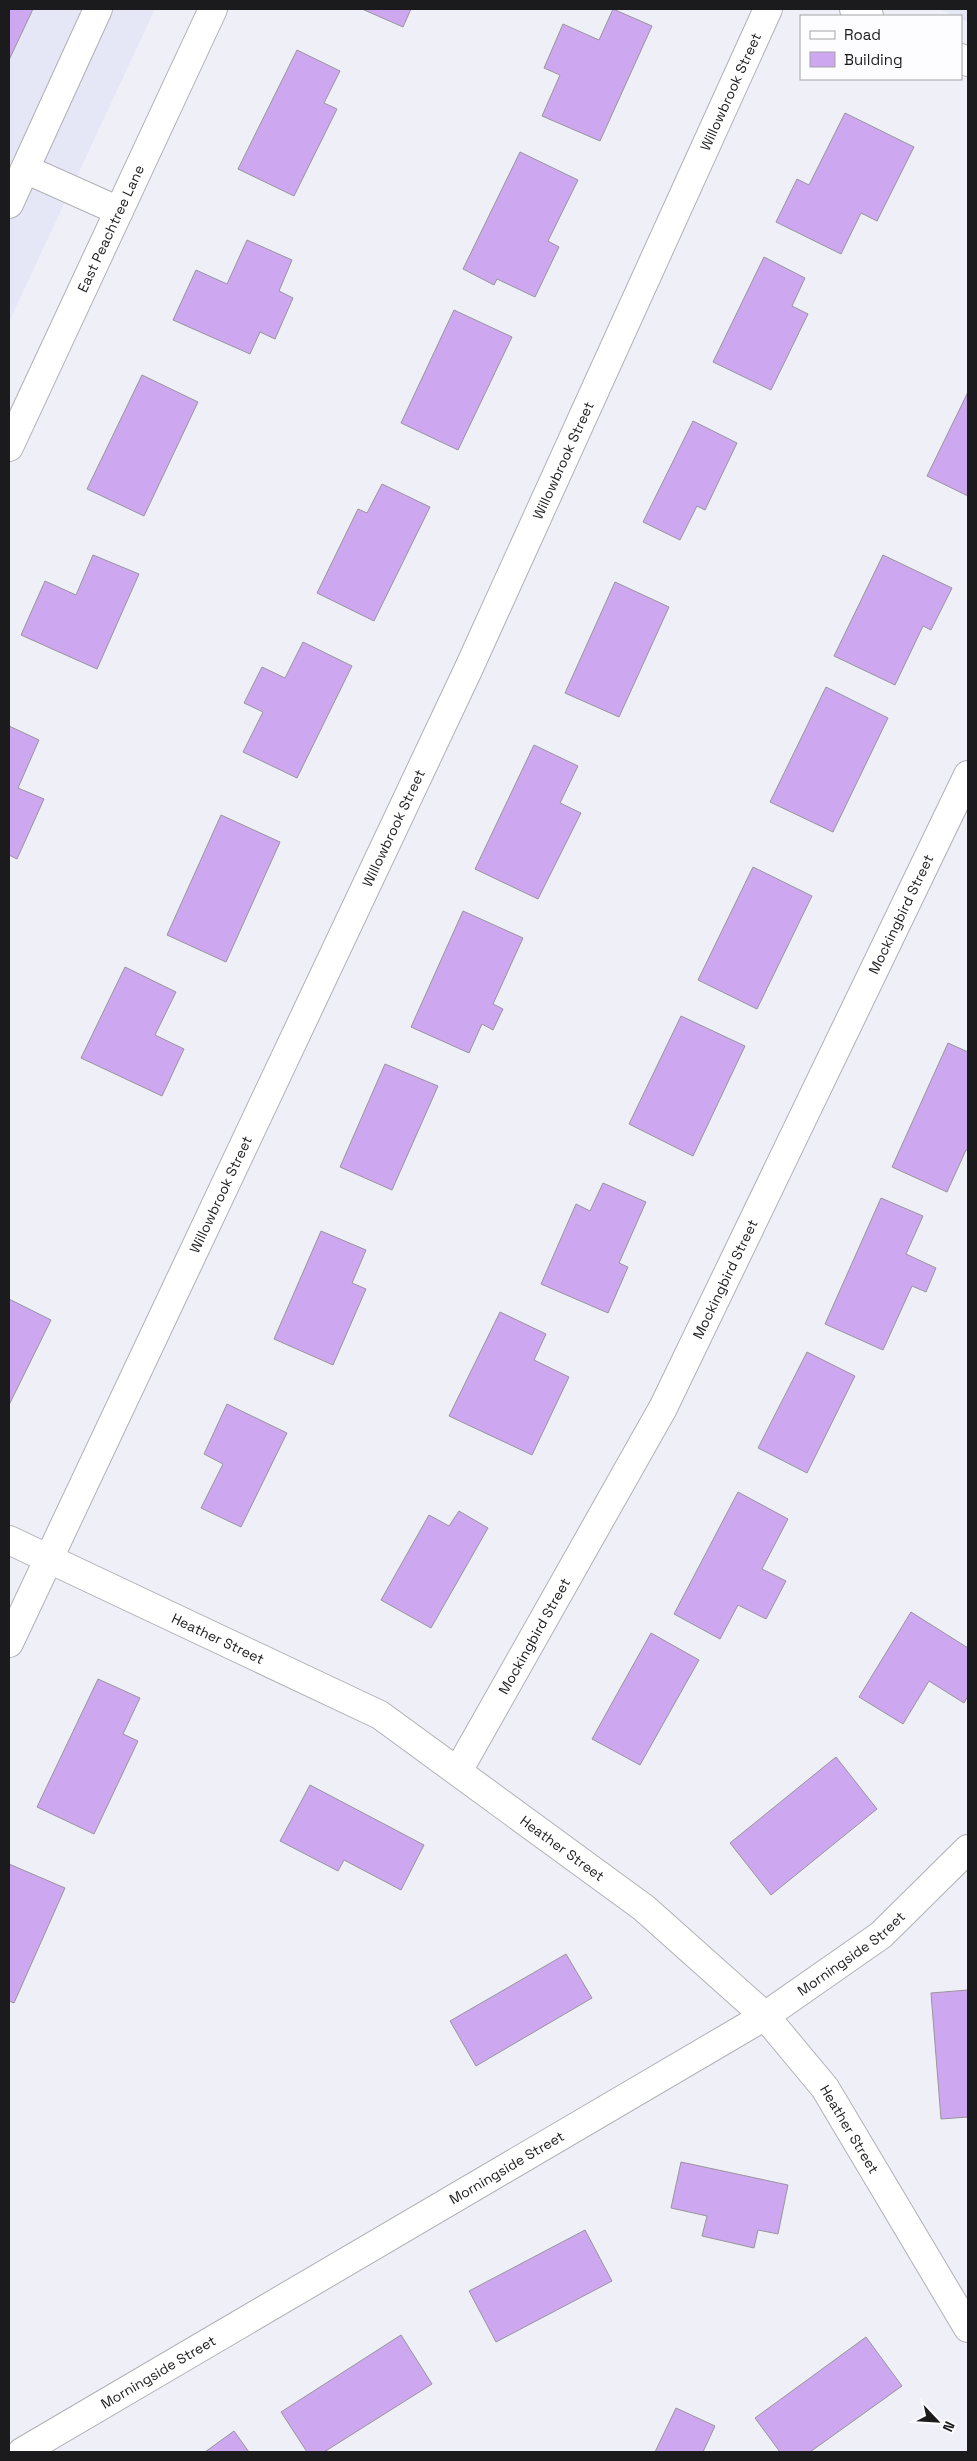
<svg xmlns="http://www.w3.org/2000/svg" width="977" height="2461" font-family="'Space Grotesk',sans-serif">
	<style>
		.built { fill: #e6e7f6 }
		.building { fill: #cea7f1; stroke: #98959b }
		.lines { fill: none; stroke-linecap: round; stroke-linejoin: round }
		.minor-casing { stroke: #b0b0b7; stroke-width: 30 }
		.major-casing { stroke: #b0b0b7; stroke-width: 30 }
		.minor { stroke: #fff; stroke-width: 28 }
		.major { stroke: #fff; stroke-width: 28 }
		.labels { text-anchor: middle; stroke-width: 4; stroke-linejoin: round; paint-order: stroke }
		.street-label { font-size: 14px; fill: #1b1b1e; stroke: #fdfdff }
	</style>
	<rect width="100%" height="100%" fill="#eff0f7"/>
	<g class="built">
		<polygon points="9,9 155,9 9,322"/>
		<polygon points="939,9 968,9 968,22 961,19 961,16 955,16"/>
	</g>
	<g class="building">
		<polygon points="9,9 33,9 9,60"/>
		<polygon points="362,9 411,9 403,27"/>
		<polygon points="613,9 652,26 600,141 542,116 560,75 544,68 563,24 599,40"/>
		<polygon points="297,50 340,71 324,103 337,109 294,196 238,169"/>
		<polygon points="845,113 914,147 877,221 861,213 841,254 776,222 797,179 809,185"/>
		<polygon points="520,152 578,180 548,241 559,247 535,297 497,279 494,285 463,269"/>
		<polygon points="247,240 292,260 279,291 293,298 275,339 260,332 250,354 173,320 196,270 227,284"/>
		<polygon points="764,257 805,278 792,306 808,314 771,390 713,362"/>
		<polygon points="454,310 512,337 458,450 401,423"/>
		<polygon points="142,375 198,402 144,516 87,489"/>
		<polygon points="968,392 968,496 927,476"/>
		<polygon points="693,421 737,443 705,510 697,506 680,540 643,522"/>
		<polygon points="382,484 430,507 374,621 317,593 358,509 367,513"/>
		<polygon points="93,555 139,574 97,669 21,635 45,581 76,595"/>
		<polygon points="883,555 952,588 931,630 923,626 895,685 834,656"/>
		<polygon points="615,582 669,607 619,717 565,693"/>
		<polygon points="303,642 352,666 297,778 243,752 263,712 244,703 262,667 285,678"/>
		<polygon points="826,687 888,718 833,832 770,802"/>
		<polygon points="9,726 39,740 18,788 44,799 17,859 9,855"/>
		<polygon points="534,745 578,766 560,803 581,813 538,899 475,869"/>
		<polygon points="221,815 280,842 226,962 167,935"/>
		<polygon points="753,867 812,896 757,1009 698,980"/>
		<polygon points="463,911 523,938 493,1004 503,1009 493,1030 482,1024 469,1053 411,1027"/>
		<polygon points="125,967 176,992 155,1035 184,1049 162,1096 81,1058"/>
		<polygon points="681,1016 745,1046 693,1156 629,1124"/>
		<polygon points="948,1043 968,1052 968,1151 966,1150 947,1192 892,1167"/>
		<polygon points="385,1064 438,1086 392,1190 340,1167"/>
		<polygon points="603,1183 646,1202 619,1263 628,1267 608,1313 541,1284 576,1204 590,1211"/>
		<polygon points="881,1198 923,1216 906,1254 936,1268 926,1292 912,1286 883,1350 825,1324"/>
		<polygon points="321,1231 366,1250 352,1283 366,1289 333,1365 274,1339"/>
		<polygon points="9,1299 51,1320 9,1405"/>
		<polygon points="500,1312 546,1334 534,1360 569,1377 532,1455 449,1416"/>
		<polygon points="807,1352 855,1376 807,1473 758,1448"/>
		<polygon points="227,1404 287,1433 241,1527 201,1508 223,1464 204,1454"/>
		<polygon points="738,1492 788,1519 762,1569 786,1581 766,1619 738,1605 720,1639 674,1614"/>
		<polygon points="459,1511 488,1528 431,1628 381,1600 429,1515 449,1526"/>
		<polygon points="911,1612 968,1648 968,1696 964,1703 929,1681 903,1724 859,1697"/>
		<polygon points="651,1633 699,1660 640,1765 592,1739"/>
		<polygon points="98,1679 140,1698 123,1734 138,1741 94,1834 37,1807"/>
		<polygon points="836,1757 877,1809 771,1895 730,1843"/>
		<polygon points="310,1785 424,1845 401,1890 344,1860 338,1871 280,1841"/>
		<polygon points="9,1864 65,1888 14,2003 9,2001"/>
		<polygon points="566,1954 592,1998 476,2066 450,2021"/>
		<polygon points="968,1990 968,2117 941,2119 931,1993"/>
		<polygon points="681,2162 788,2185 778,2234 758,2230 754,2248 702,2236 707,2216 671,2208"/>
		<polygon points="585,2230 612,2281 496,2342 469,2291"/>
		<polygon points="401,2335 432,2384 324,2452 307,2452 281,2412"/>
		<polygon points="866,2337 902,2386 810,2452 780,2452 755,2418"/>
		<polygon points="676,2408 715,2426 703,2452 655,2452"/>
		<polygon points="234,2431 249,2452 205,2452"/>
	</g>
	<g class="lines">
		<defs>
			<g id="minor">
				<polyline points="25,169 119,211"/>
				<polyline points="9,204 98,9"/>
				<path id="s1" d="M 9,447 L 213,9"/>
				<path id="s2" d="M 9,1540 L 380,1715 L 644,1908 L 765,2016 L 825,2088 L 968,2328"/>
				<path id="s3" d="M 9,1643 L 468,670 L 768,9"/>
				<path id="s4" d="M 458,1771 L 663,1408 L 968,775"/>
				<path id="s5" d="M 22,2452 L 765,2016 L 881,1935 L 968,1849"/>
			</g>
			<g id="major">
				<polyline points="854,9 869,16"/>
				<polyline points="961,58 968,62"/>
			</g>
		</defs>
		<use href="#minor" class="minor-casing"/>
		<use href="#major" class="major-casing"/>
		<use href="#minor" class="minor"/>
		<use href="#major" class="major"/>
	</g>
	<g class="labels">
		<g class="street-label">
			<text dy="5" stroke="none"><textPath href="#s3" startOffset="1711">Willowbrook Street</textPath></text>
			<text dy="5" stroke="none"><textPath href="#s1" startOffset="241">East Peachtree Lane</textPath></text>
			<text dy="5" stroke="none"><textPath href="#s3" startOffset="1306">Willowbrook Street</textPath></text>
			<text dy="5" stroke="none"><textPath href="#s3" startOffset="901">Willowbrook Street</textPath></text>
			<text dy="5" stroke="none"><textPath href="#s4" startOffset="965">Mockingbird Street</textPath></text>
			<text dy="5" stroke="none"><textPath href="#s3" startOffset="496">Willowbrook Street</textPath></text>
			<text dy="5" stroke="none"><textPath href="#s4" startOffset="560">Mockingbird Street</textPath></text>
			<text dy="5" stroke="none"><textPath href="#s4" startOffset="155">Mockingbird Street</textPath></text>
			<text dy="5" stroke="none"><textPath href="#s2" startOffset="231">Heather Street</textPath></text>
			<text dy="5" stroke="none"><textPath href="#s2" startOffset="636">Heather Street</textPath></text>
			<text dy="5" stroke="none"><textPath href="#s5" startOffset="968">Morningside Street</textPath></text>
			<text dy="5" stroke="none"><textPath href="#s2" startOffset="1041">Heather Street</textPath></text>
			<text dy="5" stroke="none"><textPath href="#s5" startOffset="562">Morningside Street</textPath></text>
			<text dy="5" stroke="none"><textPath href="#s5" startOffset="158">Morningside Street</textPath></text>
		</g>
	</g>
	<rect width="977" height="2461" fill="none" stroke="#1b1b1e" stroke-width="20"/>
	<rect x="800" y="15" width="162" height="65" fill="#fdfdff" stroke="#a3a3a5"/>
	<rect x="810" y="31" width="25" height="8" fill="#ffffff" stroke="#a3a3a5"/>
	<text x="844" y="40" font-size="15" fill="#1b1b1e">Road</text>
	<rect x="810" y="52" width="25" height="15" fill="#cea7f1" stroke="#a3a3a5"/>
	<text x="844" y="65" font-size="15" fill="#1b1b1e">Building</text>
	<g transform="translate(937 2421) rotate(115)" stroke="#fdfdff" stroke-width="4" paint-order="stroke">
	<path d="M0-4L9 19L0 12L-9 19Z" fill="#1b1b1e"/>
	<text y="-8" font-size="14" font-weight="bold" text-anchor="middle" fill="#1b1b1e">N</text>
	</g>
</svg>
